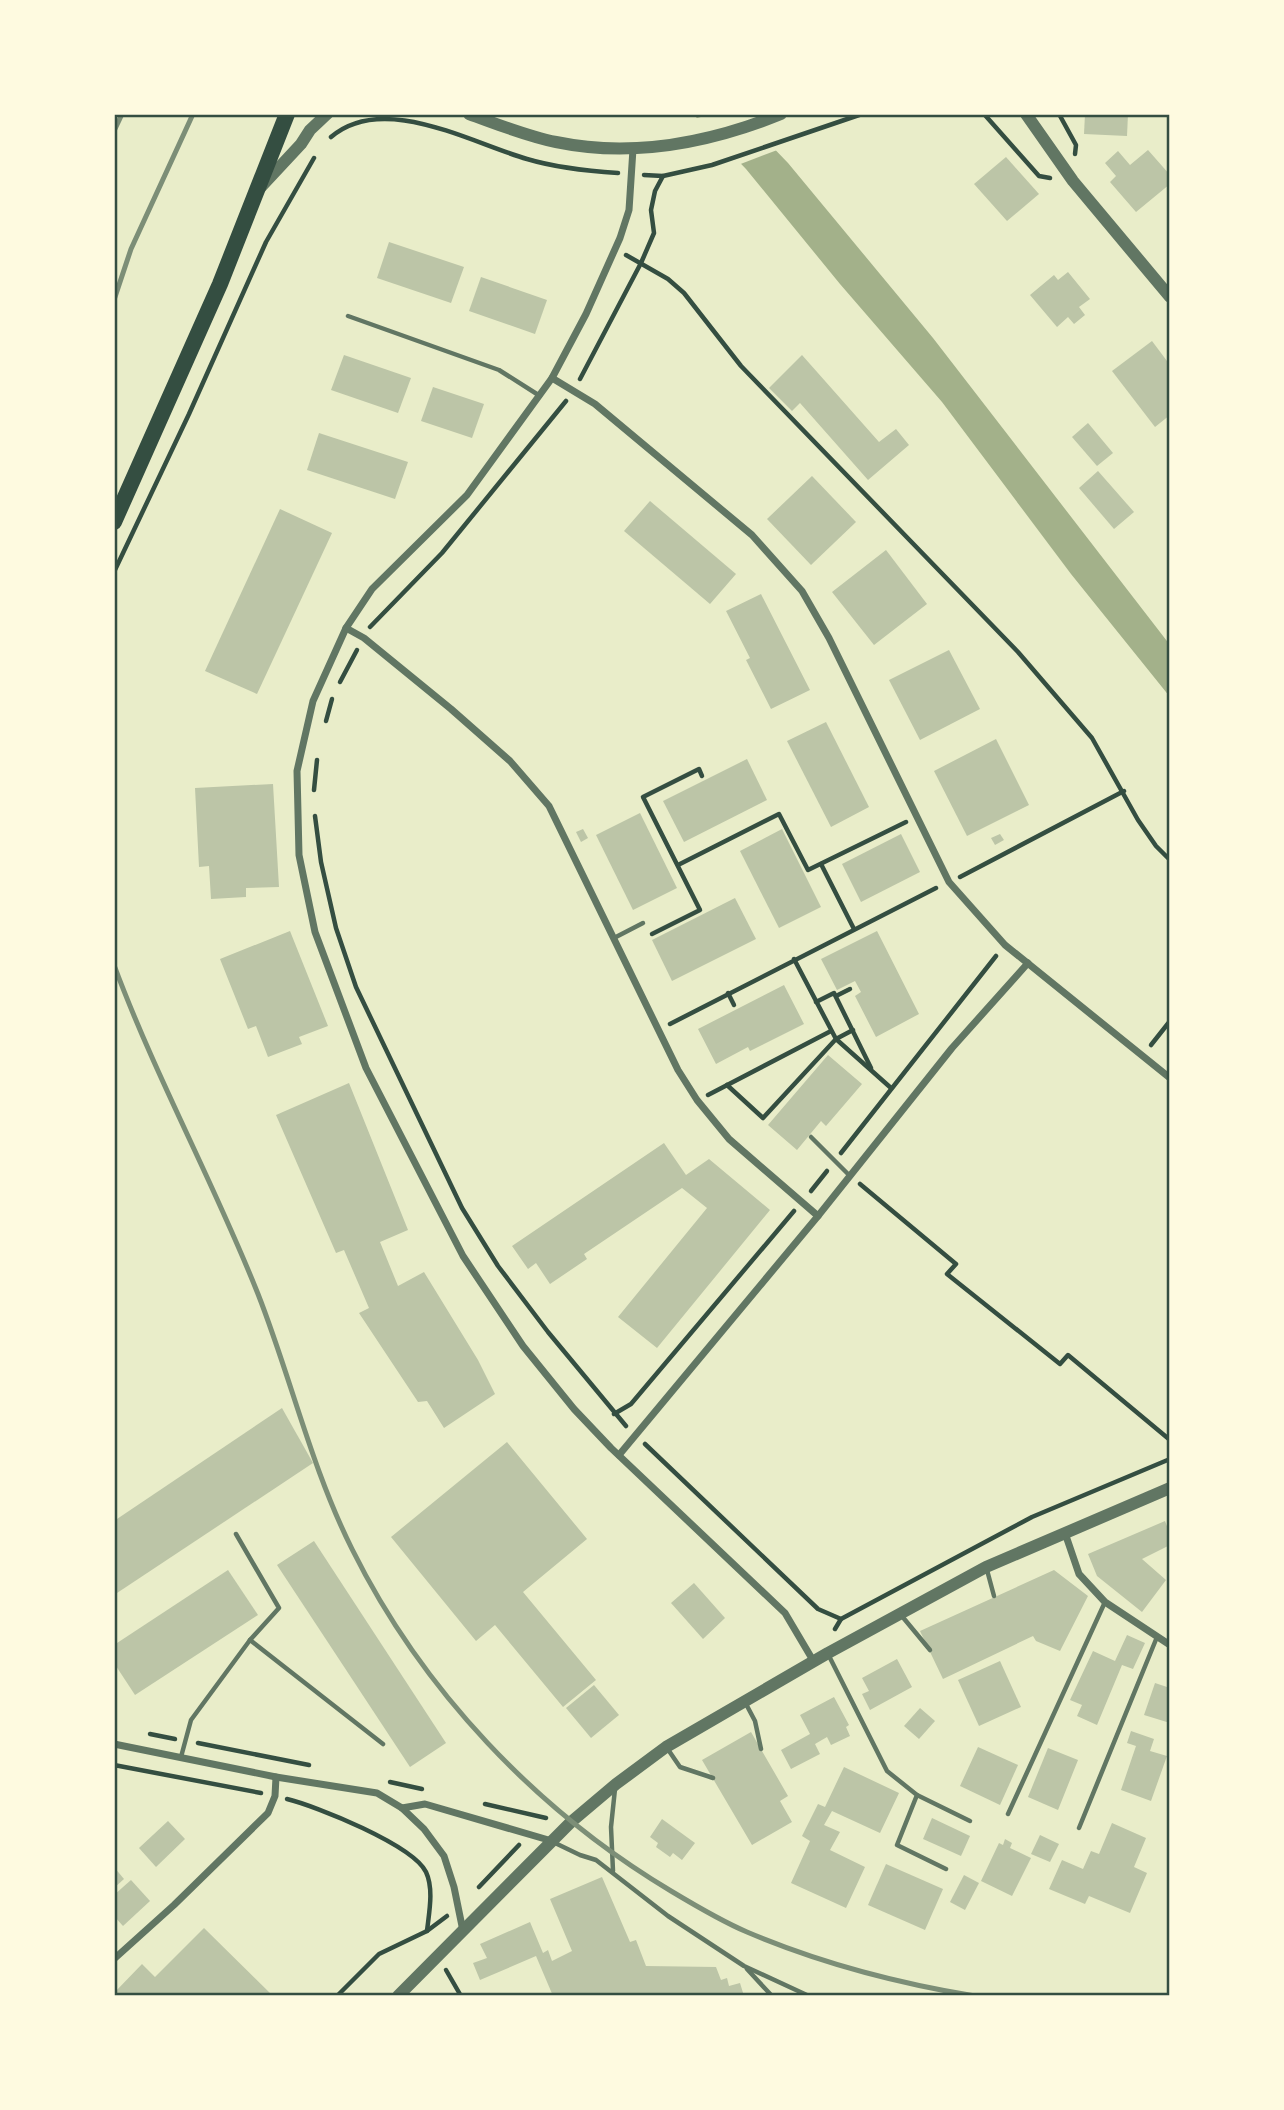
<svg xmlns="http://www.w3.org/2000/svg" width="1284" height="2110" font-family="Ubuntu,sans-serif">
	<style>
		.water { fill: #a3b18a }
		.pier { fill: #e9edc9 }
		.building { fill: #bcc5a7 }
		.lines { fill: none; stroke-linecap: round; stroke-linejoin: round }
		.path { stroke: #344e41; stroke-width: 4.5 }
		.service { stroke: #617663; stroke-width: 4.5 }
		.minor { stroke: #617663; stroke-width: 7 }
		.tertiary { stroke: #617663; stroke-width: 12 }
		.primary { stroke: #344e41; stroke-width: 16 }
		.rail { stroke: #7c8e77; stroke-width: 5 }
		.neatline { fill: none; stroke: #344e41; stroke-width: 2.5 }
	</style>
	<rect width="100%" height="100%" fill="#e9edc9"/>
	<polygon class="water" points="693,114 741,114 788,163 933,338 1170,645 1170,697 1071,574 942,402 840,284 746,169"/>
	<polygon class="pier" points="711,114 746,114 780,149 738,165 694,119"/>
	<g class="building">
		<polygon points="1085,114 1128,114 1127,136 1084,134"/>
		<polygon points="1148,150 1170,175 1170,184 1136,212 1110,182 1116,176 1105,163 1118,151 1130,165"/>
		<polygon points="1006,157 1039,194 1007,221 974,184"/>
		<polygon points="389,242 464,267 451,303 377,278"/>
		<polygon points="1068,272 1090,299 1079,307 1085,315 1074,324 1068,317 1057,327 1030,295 1054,275 1058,280"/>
		<polygon points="481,277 547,300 535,334 469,311"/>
		<polygon points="1152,341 1170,365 1170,415 1155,427 1112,371"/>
		<polygon points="344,355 411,378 398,413 331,390"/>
		<polygon points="802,355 879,442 896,429 909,445 868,480 800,403 792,411 769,388"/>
		<polygon points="433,387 484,404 472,438 421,421"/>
		<polygon points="1088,423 1113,453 1097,466 1072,437"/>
		<polygon points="319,433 408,462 395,499 307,470"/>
		<polygon points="1098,471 1134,512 1114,529 1079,488"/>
		<polygon points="812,476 856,522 811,565 767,519"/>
		<polygon points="650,501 736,574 710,604 624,531"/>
		<polygon points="280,509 332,533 257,694 205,671"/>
		<polygon points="886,550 927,604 874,645 832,592"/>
		<polygon points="761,594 810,690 771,709 746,660 750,658 726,611"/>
		<polygon points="949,650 980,709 920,740 889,680"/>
		<polygon points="826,722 869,807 831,827 787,741"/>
		<polygon points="996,739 1029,805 967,836 934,771"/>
		<polygon points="747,759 767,800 684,842 663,801"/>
		<polygon points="273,784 279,887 246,888 246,897 211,899 209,866 199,867 195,788"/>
		<polygon points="640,813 677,888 633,910 596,835"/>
		<polygon points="583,829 588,838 581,842 576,832"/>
		<polygon points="782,829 821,907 779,928 740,851"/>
		<polygon points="901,834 920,872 861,902 842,864"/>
		<polygon points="1000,834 1004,840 995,845 991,838"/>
		<polygon points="735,898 756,939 672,981 652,940"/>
		<polygon points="290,931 328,1026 299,1037 302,1044 268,1057 256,1026 248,1029 220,959"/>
		<polygon points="877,931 919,1014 876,1037 855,996 861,992 855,981 837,990 821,959"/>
		<polygon points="784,985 804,1024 750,1051 748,1047 716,1064 698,1029"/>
		<polygon points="828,1055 862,1084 826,1126 821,1121 797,1150 768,1125"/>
		<polygon points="349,1083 408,1230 380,1242 398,1286 424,1272 478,1360 495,1394 444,1428 427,1401 418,1402 359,1313 369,1308 344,1250 336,1253 276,1115"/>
		<polygon points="664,1143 686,1175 709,1159 770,1210 657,1348 618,1317 707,1208 682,1188 584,1254 587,1259 550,1284 536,1263 528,1269 512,1246"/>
		<polygon points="282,1408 313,1463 114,1595 114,1521"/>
		<polygon points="507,1442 587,1539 523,1592 596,1680 563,1707 495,1625 476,1641 391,1537"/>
		<polygon points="1165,1521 1170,1534 1170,1545 1142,1559 1166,1580 1142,1612 1097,1576 1088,1554"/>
		<polygon points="314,1541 446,1743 410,1767 277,1565"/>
		<polygon points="228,1570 258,1615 135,1695 114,1663 114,1645"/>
		<polygon points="1054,1570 1088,1596 1060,1651 1036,1641 1033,1636 943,1679 920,1631"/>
		<polygon points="694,1583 725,1618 703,1639 671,1603"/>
		<polygon points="1127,1635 1145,1643 1133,1669 1122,1665 1097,1725 1077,1716 1082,1705 1070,1700 1093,1651 1115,1661"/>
		<polygon points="897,1659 912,1687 870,1710 862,1694 869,1691 862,1678"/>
		<polygon points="1000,1661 1021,1707 979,1726 958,1680"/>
		<polygon points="1155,1683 1170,1688 1170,1723 1144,1715"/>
		<polygon points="594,1685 619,1715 591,1738 566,1708"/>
		<polygon points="834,1697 849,1725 846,1727 850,1736 831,1745 827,1737 815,1744 820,1754 791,1769 781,1750 810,1734 800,1715"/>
		<polygon points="920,1708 935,1721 919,1739 904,1726"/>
		<polygon points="1131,1731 1154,1739 1150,1751 1167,1756 1151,1801 1121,1790 1136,1746 1127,1743"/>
		<polygon points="751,1732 788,1796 780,1801 792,1822 752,1845 702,1760"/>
		<polygon points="978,1747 1018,1765 1000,1805 960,1786"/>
		<polygon points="1048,1748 1078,1760 1058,1810 1028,1797"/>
		<polygon points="844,1767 899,1793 880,1833 832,1811 824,1825 840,1832 830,1850 865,1867 846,1908 791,1883 810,1841 802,1836 818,1804 825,1807"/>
		<polygon points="932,1818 970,1836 961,1856 923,1839"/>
		<polygon points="662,1819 695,1843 682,1860 673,1853 670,1857 656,1847 658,1843 650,1837"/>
		<polygon points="168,1821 185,1839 156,1867 139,1848"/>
		<polygon points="1112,1823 1146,1838 1134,1867 1147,1873 1130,1913 1089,1896 1085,1904 1049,1889 1062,1860 1083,1869 1091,1851 1099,1854"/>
		<polygon points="1040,1835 1059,1844 1050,1862 1031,1854"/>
		<polygon points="1005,1839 1012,1843 1010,1848 1031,1858 1012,1896 981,1881 999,1843 1003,1845"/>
		<polygon points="886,1864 943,1889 925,1930 868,1905"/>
		<polygon points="114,1867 124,1879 114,1888"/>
		<polygon points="964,1875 979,1883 965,1910 950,1902"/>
		<polygon points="602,1877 630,1942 636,1940 646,1966 716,1967 721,1980 727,1978 729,1986 740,1983 744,1996 553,1996 536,1956 480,1980 473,1963 487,1958 480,1944 530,1922 543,1953 548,1950 552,1961 572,1951 550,1899"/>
		<polygon points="131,1880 150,1901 123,1926 114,1916 114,1895"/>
		<polygon points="204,1928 273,1996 114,1996 114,1993 142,1964 155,1977"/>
	</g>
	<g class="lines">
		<g class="path">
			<polyline points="984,114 1039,176 1050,178"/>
			<polyline points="1059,114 1076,145 1075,154"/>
			<path d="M 331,137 C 383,92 471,143 527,159 C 557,168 587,171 618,173"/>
			<polyline points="644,175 663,176 712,165 862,114"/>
			<polyline points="626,255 668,279 684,293 741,366 1018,652 1092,738 1138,820 1156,846 1170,860"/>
			<polyline points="580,379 641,263 654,233 651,210 655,191 663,176"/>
			<polyline points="114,572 189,414 266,242 314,158"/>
			<polyline points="370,627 442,553 566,401"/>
			<polyline points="340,682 357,650"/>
			<polyline points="326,721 332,699"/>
			<polyline points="314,790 317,760"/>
			<polyline points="315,816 321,862 336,928 356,987 462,1208 498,1266 548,1332 626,1426"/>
			<polyline points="821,864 854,929"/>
			<polyline points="678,865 779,814 808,870 906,822"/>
			<polyline points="960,877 1124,791"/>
			<polyline points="652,934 700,910 643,797 699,769 702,776"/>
			<polyline points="794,959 836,1039 891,1088"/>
			<polyline points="728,993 734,1005"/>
			<polyline points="836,996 850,989"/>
			<polyline points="816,1002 834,993 871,1068"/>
			<polyline points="670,1024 936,888"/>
			<polyline points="1151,1045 1170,1021"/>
			<polyline points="727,1085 763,1118 836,1039 853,1030"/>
			<polyline points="708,1095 831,1031"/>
			<polyline points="841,1153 996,956"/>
			<polyline points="860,1184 956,1264 947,1274 1060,1364 1068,1355 1170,1440"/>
			<polyline points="811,1191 827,1171"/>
			<polyline points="614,1414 631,1404 794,1211"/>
			<polyline points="645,1444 818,1609 841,1619"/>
			<polyline points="835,1629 841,1619 1032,1517 1170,1459"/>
			<polyline points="150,1734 175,1739"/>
			<polyline points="198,1743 309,1765"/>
			<polyline points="114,1765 261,1793"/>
			<polyline points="390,1782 422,1789"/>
			<path d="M 287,1799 C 316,1806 413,1845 426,1872 C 434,1889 429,1913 427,1931"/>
			<polyline points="485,1804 546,1818"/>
			<polyline points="479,1887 519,1845"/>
			<polyline points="446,1970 461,1996"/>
			<polyline points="337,1996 379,1954 427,1931 447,1916"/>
		</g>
		<g class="service">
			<polyline points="348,316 499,370 540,396"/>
			<polyline points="614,938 643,923"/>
			<polyline points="811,1137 849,1175"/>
			<polyline points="987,1570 994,1596"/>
			<polyline points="901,1615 930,1650"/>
			<polyline points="250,1640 383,1744"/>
			<polyline points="828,1654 887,1771 917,1795 897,1845 946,1869"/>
			<polyline points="746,1704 755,1721 761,1749"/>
			<polyline points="667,1748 680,1767 713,1778"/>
			<polyline points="181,1757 191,1720 250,1640 279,1608 236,1534"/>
			<polyline points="917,1795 970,1821"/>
			<polyline points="1008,1814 1105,1602"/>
			<polyline points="1079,1828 1157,1637"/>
			<polyline points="553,1842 580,1855 596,1860 668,1916 744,1966 809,1996"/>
			<polyline points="613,1871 611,1827 615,1789"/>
			<polyline points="747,1969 772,1996"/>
		</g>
		<g class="minor">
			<polyline points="633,149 629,210 620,238 586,314 552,378 467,495 372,589 346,628 313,701 297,771 299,855 315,932 366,1068 463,1256 523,1346 574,1409 611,1448 785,1613 814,1662"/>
			<polyline points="552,378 595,404 752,535 802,591 829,638 949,882 1005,945 1170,1078"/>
			<polyline points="346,628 364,638 451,709 510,761 549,806 678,1070 697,1100 729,1139 818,1216"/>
			<polyline points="619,1455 818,1216 952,1048 1028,963"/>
			<polyline points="1065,1533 1079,1574 1105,1602 1170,1645"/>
			<polyline points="114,1744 276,1777 377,1793 402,1808 424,1829 444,1856 454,1887 463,1931"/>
			<polyline points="402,1808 425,1804 552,1841"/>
			<polyline points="114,1959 174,1905 268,1813 275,1796 276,1777"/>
		</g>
		<g class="tertiary">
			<path d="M 469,114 C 497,124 526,136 556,142 C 633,158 709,143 781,114"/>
			<polyline points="1026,114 1073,181 1170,297"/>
			<polyline points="260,188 301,144 310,130 327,114"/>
			<polyline points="398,1996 571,1822 616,1784 666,1747 828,1653 986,1567 1170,1488"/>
		</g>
		<polyline class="primary" points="114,522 220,284 287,114"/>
		<g class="rail">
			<polyline points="114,131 122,114"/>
			<polyline points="114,300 131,249 193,114"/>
			<path d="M 114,965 C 156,1078 214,1183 258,1294 C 291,1378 311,1467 352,1549 C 422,1690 537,1811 671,1891 C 696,1906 721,1921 747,1932 C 820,1963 896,1983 975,1996"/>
		</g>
	</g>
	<rect width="1284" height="2110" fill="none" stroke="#fefae0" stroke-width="231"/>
	<rect x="116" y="116" width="1052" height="1878" class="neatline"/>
</svg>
